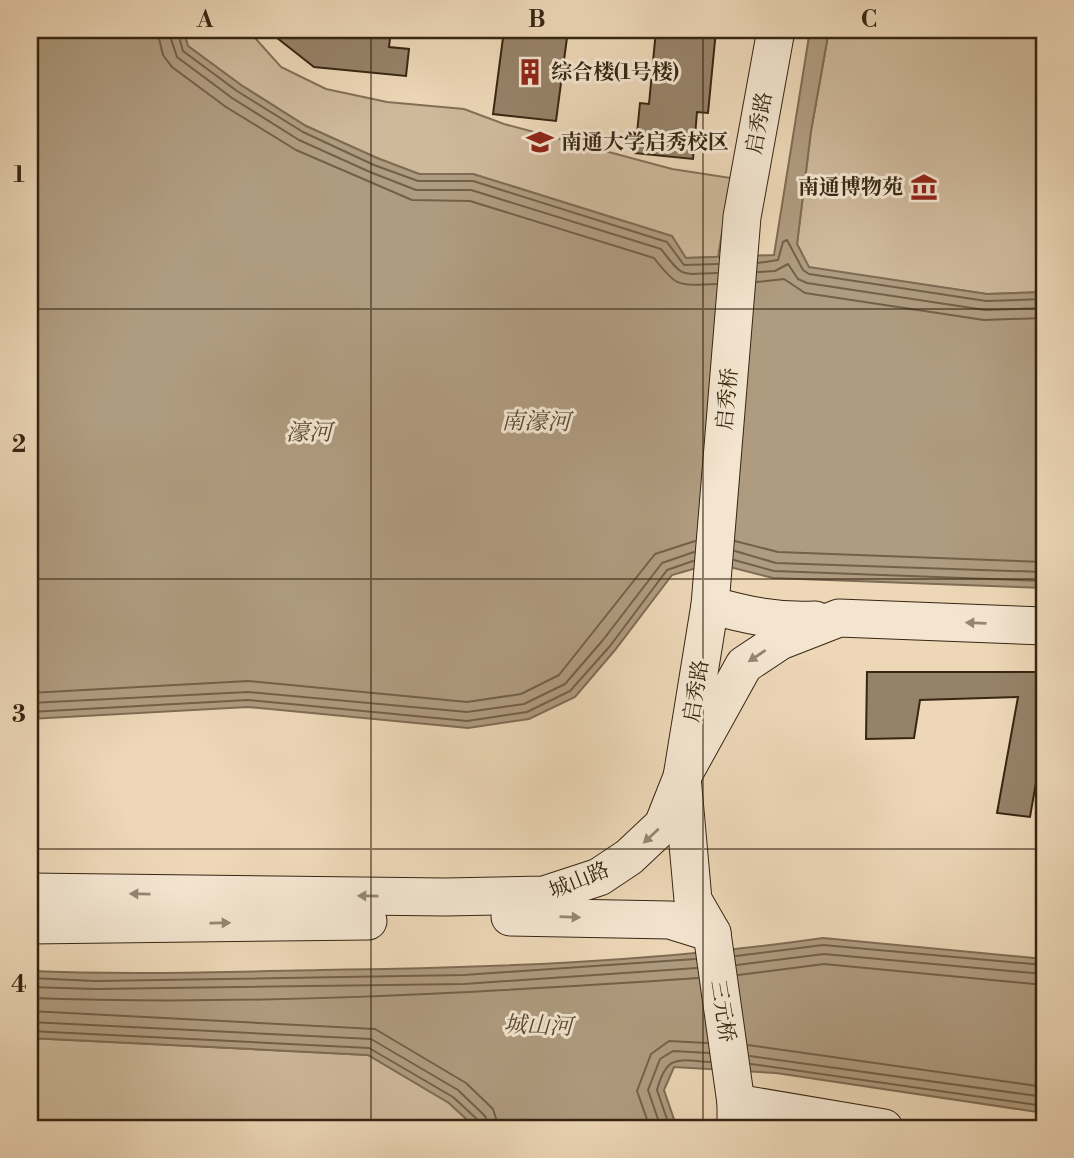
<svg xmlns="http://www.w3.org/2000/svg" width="1074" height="1158" font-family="'Libre Bodoni','Noto Serif SC',serif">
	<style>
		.green { fill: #ceb99b; stroke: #827056; stroke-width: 2 }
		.water { fill: #af9b7f; stroke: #7f6c53; stroke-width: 2 }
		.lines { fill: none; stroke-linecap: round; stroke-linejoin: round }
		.shore { stroke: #736048; stroke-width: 2 }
		.building { fill: #968268; stroke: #372612; stroke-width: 2 }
		.secondary-casing { stroke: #372612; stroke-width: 39 }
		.secondary { stroke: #f3e5d0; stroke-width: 37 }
		.oneway { fill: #958671 }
		.grid { fill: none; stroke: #372612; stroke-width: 2; stroke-opacity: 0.55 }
		.labels { text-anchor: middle; stroke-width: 6; stroke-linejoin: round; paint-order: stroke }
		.poi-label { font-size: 21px; font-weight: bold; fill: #372612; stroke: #f3e5d0; text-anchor: start }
		.street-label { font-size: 21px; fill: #372612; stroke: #f3e5d0 }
		.water-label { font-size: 23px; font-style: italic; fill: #5b4933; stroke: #f3e5d0 }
		.neatline { fill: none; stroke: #372612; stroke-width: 2.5 }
		.grid-label { font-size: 23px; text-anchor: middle; font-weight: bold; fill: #372612 }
	</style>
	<rect width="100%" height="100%" fill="#edd7b7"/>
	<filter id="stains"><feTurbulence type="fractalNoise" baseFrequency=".00286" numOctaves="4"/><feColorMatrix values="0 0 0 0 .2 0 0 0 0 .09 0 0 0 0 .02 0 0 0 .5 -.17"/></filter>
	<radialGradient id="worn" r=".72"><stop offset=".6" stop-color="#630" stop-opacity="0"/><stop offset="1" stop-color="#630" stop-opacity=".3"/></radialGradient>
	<g class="green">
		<polygon points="183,30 248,30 281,67 326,89 387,102 464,109 504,124 672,169 731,178 718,257 685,258 672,236 473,174 419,174 377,158 306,126 241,85 188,46"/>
		<polygon points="829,30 1044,30 1044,292 987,294 809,268 797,244 811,131"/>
		<polygon points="30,1038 368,1055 449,1103 476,1128 30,1128"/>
	</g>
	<g class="water">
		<polygon points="30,30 183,30 188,46 241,85 306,126 377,158 419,174 473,174 672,236 686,258 774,255 810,30 829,30 811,131 797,244 809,267 987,294 1044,292 1044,588 773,578 718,564 700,567 672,575 615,650 575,697 529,719 468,728 248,707 30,719"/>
		<path d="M 823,938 L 1044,959 L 1044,1113 L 776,1073 L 674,1067 L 664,1090 L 677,1128 L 476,1128 L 449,1103 L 368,1055 L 30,1038 L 30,971 C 127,975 224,972 321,970 C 488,968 658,962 823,938 Z"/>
	</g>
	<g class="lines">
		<g class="shore">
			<path d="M 157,30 L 163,55 L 172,67 L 226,107 L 296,150 L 412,200 L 470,201 L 654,258 C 678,289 678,285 716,284"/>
			<path d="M 168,30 L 177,57 L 232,98 L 299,140 L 370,172 L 416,190 L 471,190 L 661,249 C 684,279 680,274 717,273"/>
			<polyline points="177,30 183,51 237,91 303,132 374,165 418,181 473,181 667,242 684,265 718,264"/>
			<polyline points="758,263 778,260 783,242 787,240 803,270 809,274 986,301 1044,299"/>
			<polyline points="758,272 775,271 788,264 798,279 807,283 985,310 1044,308"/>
			<polyline points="757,282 784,279 805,293 984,320 1044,318"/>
			<polyline points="735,541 778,552 1044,562"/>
			<polyline points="735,551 776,563 1044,572"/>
			<polyline points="734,560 774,571 1044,581"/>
			<polyline points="30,693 248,681 467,702 521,694 559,675 655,554 695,541"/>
			<polyline points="30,703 248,692 467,712 524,704 565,684 603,640 662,563 694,552"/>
			<polyline points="30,712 248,700 467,721 527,712 570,691 610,646 667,570 693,561"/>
			<polyline points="736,956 823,945 1044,965"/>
			<polyline points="737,965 824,954 1044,974"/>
			<polyline points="738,975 824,964 1044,985"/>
			<polyline points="30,978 95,981 464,975 695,959"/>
			<polyline points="30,987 95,989 464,984 697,968"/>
			<path d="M 30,998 C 252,1006 476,993 698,978"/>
			<polyline points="30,1011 375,1029 466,1083 493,1109 499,1128"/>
			<polyline points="30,1022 371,1039 458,1090 485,1116 489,1128"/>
			<polyline points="30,1031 369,1048 453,1097 478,1120 480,1128"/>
			<polyline points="748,1045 1044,1087"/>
			<polyline points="750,1056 1044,1097"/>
			<polyline points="751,1064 1044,1106"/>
			<polyline points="650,1128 637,1091 651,1054 669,1041 707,1043"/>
			<polyline points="661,1128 648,1090 660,1059 673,1051 709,1053"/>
			<path d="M 670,1128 L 657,1090 C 667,1054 677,1060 710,1062"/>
		</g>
	</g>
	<g class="building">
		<polygon points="267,30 391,30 389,47 409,49 406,76 314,67"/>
		<polygon points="504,30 568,30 556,121 493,114"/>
		<polygon points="656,30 716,30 708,113 697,112 693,159 635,153 640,103 649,104"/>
		<polygon points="867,672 1044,672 1044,737 1030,817 997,813 1018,697 920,700 914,738 866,739"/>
	</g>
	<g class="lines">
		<defs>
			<g id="secondary">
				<path d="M 710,605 C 746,615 777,622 815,620"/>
				<polyline points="30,892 445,897 544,895 599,877 629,857 663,825 682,777 744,665 780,641 839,618 1044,626"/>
				<polyline points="510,917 670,920 712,933"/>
				<polyline points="30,925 368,921"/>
				<polyline points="736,1103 884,1128"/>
				<polyline points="736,1128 736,1103 712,933 693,900 682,777 710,605 742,217 776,30"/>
			</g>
		</defs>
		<use href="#secondary" class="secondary-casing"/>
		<use href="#secondary" class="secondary"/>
	</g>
	<defs><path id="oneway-solid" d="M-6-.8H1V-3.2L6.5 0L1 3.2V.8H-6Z" transform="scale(1.75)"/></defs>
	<g class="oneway">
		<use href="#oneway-solid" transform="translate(976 623) rotate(-178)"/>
		<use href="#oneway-solid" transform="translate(757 656) rotate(146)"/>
		<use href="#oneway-solid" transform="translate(651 836) rotate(137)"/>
		<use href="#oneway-solid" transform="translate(140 894) rotate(-179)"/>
		<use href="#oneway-solid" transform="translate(368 896) rotate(-179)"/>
		<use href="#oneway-solid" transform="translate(570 917) rotate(2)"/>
		<use href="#oneway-solid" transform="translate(220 923) rotate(-1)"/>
	</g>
	<path class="grid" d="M 371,30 L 371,1128M 703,30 L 703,1128M 30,309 L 1044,309M 30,579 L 1044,579M 30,849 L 1044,849"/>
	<defs>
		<symbol id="building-bare" viewBox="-9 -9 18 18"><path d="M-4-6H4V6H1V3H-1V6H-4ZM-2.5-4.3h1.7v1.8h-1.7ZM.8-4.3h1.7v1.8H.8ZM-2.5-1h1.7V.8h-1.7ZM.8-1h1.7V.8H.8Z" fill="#8f2418" stroke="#f3e5d0" stroke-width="2.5" paint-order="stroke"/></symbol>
		<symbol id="school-bare" viewBox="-9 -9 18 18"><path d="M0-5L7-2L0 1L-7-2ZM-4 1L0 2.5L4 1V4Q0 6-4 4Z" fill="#8f2418" stroke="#f3e5d0" stroke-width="2.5" paint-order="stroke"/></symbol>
		<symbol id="museum-bare" viewBox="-9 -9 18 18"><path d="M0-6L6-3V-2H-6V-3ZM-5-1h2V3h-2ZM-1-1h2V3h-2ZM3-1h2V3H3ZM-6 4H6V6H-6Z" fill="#8f2418" stroke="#f3e5d0" stroke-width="2.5" paint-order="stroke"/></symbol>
	</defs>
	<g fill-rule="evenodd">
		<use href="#building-bare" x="511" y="53" width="38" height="38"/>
		<use href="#school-bare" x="521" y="123" width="38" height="38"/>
		<use href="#museum-bare" x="905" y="168" width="38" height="38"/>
	</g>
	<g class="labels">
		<g class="poi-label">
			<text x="551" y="79">综合楼(1号楼)</text>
			<text x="561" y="149">南通大学启秀校区</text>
			<text x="903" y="194" text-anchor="end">南通博物苑</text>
		</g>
		<g class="street-label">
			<text transform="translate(759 123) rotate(-80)" y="7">启秀路</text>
			<text transform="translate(727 399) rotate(-85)" y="7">启秀桥</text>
			<text transform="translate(696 691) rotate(-81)" y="7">启秀路</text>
			<text transform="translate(579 880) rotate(-22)" y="7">城山路</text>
			<text transform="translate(723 1011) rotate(81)" y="7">三元桥</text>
		</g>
		<g class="water-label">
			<text transform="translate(536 421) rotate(1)" y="8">南濠河</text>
			<text x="309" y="440">濠河</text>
			<text transform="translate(538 1025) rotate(2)" y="8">城山河</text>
		</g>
	</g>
	<rect width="1074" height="1158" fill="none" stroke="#edd7b7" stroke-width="77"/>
	<rect x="38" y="38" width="998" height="1082" class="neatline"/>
	<g class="grid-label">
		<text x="205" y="27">A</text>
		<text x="537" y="27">B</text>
		<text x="869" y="27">C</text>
		<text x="19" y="182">1</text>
		<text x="19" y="452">2</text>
		<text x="19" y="722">3</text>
		<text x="19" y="992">4</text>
	</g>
	<rect width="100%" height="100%" filter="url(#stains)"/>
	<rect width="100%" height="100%" fill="url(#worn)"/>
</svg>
